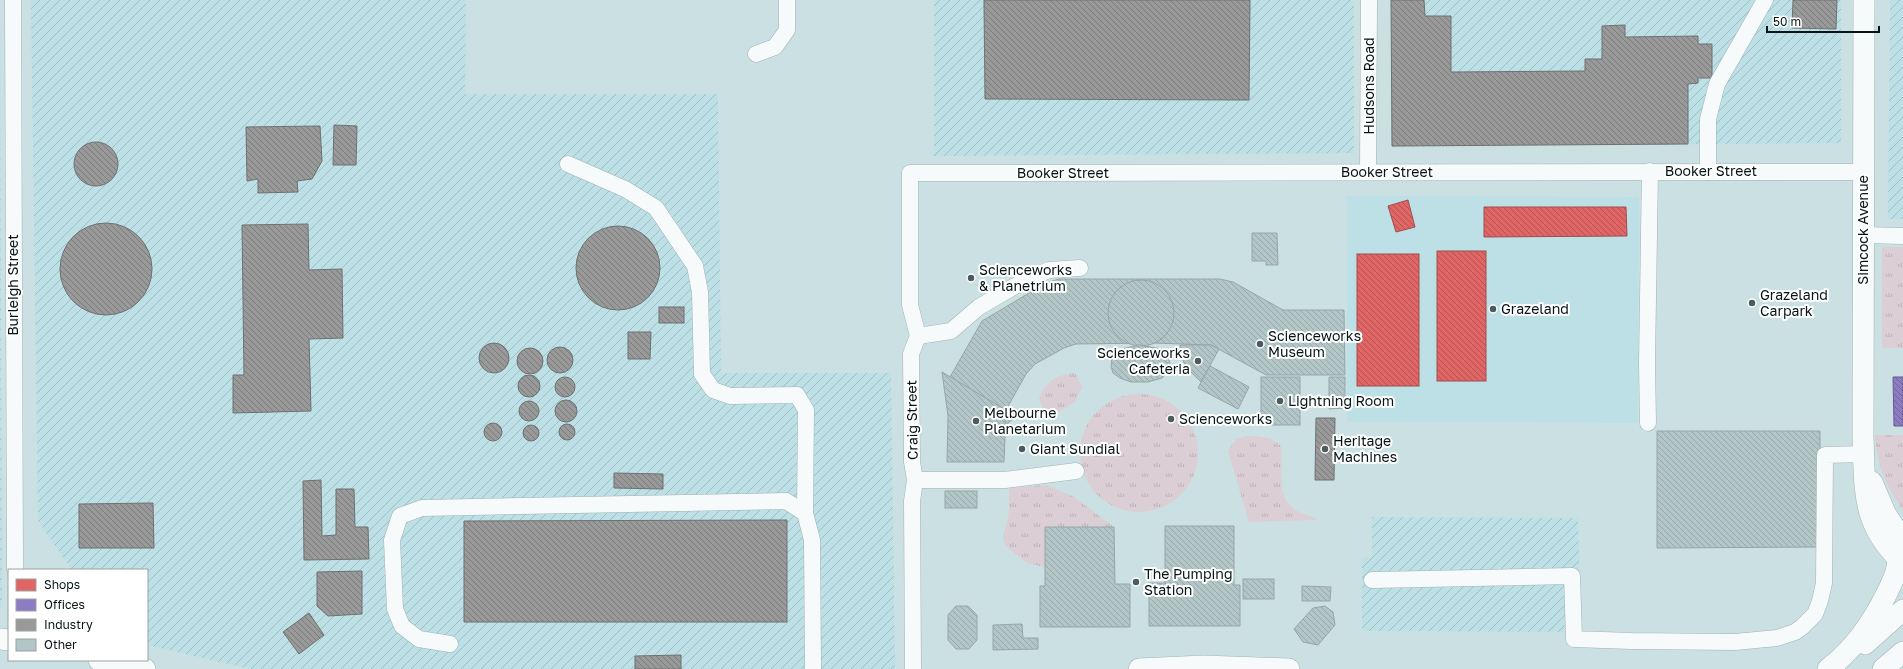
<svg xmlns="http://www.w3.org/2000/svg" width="1903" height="669" font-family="'Golos Text',sans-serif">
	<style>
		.built { fill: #bce0e5 }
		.industrial { fill: url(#industrial-furrows) }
		.grass { fill: url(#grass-tufts) }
		.shops { fill: url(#shops-back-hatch); stroke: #9f4d4e }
		.offices { fill: url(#offices-back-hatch); stroke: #655d8f }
		.industry { fill: url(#industry-back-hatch); stroke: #6d7172 }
		.building { fill: url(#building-back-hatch); stroke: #95a6a8 }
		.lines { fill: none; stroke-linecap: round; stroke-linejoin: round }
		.minor-casing { stroke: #a1b2b4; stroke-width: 17 }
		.major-casing { stroke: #a1b2b4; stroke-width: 22 }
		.minor { stroke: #f7fafb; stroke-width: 16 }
		.major { stroke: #f7fafb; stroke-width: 21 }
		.poi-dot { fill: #4b5b5e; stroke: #fff; stroke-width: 1.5 }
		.labels { text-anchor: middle; stroke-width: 4; stroke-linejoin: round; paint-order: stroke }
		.street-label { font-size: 14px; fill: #061416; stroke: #fff }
		.poi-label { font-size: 14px; fill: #061416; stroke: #fff; text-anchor: start }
	</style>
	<defs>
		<pattern id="industrial-furrows" width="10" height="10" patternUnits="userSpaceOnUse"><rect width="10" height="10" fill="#bce0e5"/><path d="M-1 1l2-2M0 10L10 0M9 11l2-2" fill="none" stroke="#a0bfc4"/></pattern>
		<pattern id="grass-tufts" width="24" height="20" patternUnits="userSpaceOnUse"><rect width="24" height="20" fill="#dbced5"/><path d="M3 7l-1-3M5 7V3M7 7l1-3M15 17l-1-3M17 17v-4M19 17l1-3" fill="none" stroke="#bab0b6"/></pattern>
		<pattern id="shops-back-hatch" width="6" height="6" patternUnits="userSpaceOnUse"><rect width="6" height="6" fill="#e06666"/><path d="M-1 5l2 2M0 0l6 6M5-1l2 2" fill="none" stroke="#b45353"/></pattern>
		<pattern id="offices-back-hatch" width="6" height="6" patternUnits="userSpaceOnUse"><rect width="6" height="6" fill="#8e7cc3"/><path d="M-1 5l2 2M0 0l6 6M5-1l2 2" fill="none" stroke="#72649d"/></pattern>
		<pattern id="industry-back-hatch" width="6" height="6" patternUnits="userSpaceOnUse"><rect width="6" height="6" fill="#999"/><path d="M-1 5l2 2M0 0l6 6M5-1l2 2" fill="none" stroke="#7b7c7c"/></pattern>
		<pattern id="building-back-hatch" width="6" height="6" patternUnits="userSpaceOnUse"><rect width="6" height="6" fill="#b2c6c8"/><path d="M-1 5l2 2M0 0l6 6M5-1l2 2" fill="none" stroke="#98a9ab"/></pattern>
	</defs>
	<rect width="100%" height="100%" fill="#cbe0e3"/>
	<polygon class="built" points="1347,196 1639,197 1638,423 1347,422"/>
	<g class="industrial">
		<polygon points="0,0 2,608 0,607"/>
		<polygon points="31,0 466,0 465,94 718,94 721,373 891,373 895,669 250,669 147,645 147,570 72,570 38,521"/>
		<polygon points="934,0 1354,0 1354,153 934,156"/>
		<polygon points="1391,0 1841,0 1841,143 1391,147"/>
		<polygon points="1890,0 1903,0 1903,219 1888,219"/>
		<polygon points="1372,517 1578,518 1581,632 1362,631 1362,558 1372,558"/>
	</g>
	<g class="grass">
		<rect x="1882" y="247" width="21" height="101"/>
		<path d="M 1075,373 L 1082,387 L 1075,402 L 1057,413 L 1044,410 L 1039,398 C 1047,380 1056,375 1075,373 Z"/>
		<circle cx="1139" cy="453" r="59"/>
		<path d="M 1875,435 L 1903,435 L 1903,511 C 1886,485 1877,466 1875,435 Z"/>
		<path d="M 1247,436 C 1261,436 1271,437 1281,446 C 1284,483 1271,507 1316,518 L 1316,520 L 1249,522 L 1228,451 L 1236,439 Z"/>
		<polygon points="1047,485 1074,497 1114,527 1045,527 1045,567 1027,563 1006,546 1003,539 1009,512 1009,488"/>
	</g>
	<g class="shops">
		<polygon points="1408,200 1415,227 1396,232 1388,206"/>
		<polygon points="1484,207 1626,207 1627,236 1484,237"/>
		<rect x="1437" y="251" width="49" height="130"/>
		<rect x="1357" y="254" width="62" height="132"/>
	</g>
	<polygon class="offices" points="1893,377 1903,377 1903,426 1894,426"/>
	<g class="industry">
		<polygon points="984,0 1250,0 1249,100 985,99"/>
		<polygon points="1391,0 1424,0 1425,16 1451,16 1451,72 1585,71 1585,59 1602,59 1602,26 1625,25 1625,37 1698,36 1698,44 1712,44 1712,78 1698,78 1698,83 1688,84 1688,144 1392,146"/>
		<polygon points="1793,0 1837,0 1836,29 1792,28"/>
		<polygon points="334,125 357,126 356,165 333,165"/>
		<polygon points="320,126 322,161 312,179 297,181 298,192 258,193 258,179 247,181 246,127"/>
		<circle cx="96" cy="164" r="22"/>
		<circle cx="106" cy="269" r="46"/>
		<polygon points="308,224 309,270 342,269 343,338 309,339 311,411 233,413 233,375 244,375 242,225"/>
		<circle cx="618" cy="268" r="42"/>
		<rect x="659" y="307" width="25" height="16"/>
		<polygon points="628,332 651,332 650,359 628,359"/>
		<circle cx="494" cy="358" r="15"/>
		<circle cx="560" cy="360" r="13"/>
		<circle cx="530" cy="361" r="13"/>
		<circle cx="529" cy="386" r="11"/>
		<circle cx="565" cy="387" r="10"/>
		<circle cx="566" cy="411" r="11"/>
		<circle cx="529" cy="411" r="10"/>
		<polygon points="1316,418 1335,418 1334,480 1315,480"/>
		<circle cx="493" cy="432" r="9"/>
		<circle cx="567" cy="432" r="8"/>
		<circle cx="531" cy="433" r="8"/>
		<polygon points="614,473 663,474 663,489 614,488"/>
		<polygon points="321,480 322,536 336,535 336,489 354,489 355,527 368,527 369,559 304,560 303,481"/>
		<polygon points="153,503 154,548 79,548 79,504"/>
		<polygon points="787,520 787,622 464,622 464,521"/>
		<polygon points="362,571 362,614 328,616 317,606 317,572"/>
		<polygon points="309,613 324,635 299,654 283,632"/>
		<polygon points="681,655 681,669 635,669 635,656"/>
	</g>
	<g class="building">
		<polygon points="1252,233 1277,233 1278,265 1266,265 1266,261 1252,261"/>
		<polygon points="1059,279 1220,279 1233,282 1283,310 1344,310 1345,375 1266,375 1211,345 1153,343 1076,344 1064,348 1035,364 1026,374 1006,410 950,377 982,321 1046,283"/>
		<circle cx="1141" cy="313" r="33"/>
		<polygon points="1139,345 1162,349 1168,355 1170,364 1168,371 1162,378 1148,382 1131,382 1120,378 1113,373 1111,366 1112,357 1118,350"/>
		<polygon points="1180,345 1211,345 1219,349 1201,382 1186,367 1181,356"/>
		<polygon points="1210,366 1249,387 1238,409 1198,388"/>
		<polygon points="942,372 1006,410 1004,462 947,462 948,416"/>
		<rect x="1261" y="377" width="39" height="48"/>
		<polygon points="1329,377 1345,377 1345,408 1329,409"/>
		<polygon points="1006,410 1023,410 1005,426"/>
		<polygon points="1657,431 1820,431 1820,547 1657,548"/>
		<rect x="945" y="491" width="32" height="17"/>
		<polygon points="1165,526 1234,526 1234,585 1240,585 1240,626 1149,626 1149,583 1165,583"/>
		<polygon points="1045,527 1114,527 1115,584 1130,584 1130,627 1040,627 1040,586 1045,586"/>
		<rect x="1243" y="579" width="31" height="20"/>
		<polygon points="1302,586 1331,587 1330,601 1302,601"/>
		<polygon points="956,606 968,606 977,615 977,640 969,649 956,649 948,640 948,615"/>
		<polygon points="1325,606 1333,612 1335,625 1318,645 1303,642 1294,629 1313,608"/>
		<polygon points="1022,624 1023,638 1038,638 1038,649 993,650 993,625"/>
	</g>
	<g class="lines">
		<defs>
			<g id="minor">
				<polyline points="13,0 15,570"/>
				<polyline points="756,54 775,47 787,30 787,0"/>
				<polyline points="568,164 625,189 656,208 695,266 700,292 702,374 713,390 730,396 797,395 806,410 805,513"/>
				<polyline points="1368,172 1369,0"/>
				<polyline points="1708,172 1708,119 1717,84 1765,0"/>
				<polyline points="1863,235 1903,236"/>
				<polyline points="918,336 951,331 979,307 1027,279 1049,270 1080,268"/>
				<polyline points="1648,423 1647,363 1650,171"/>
				<polyline points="915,480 1005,480 1076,471"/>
				<polyline points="1372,580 1572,576 1574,639 1631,641 1735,642 1777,638 1795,632 1802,627 1815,614 1820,601 1824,583 1825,455 1864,454"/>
				<polyline points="450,644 419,639 402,626 395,609 392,540 400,516 422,508 786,501 805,513 812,540 813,669"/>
				<polyline points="913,669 912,501 915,480 912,462 911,354 918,336 910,305 910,173 1863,172"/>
			</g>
			<g id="major">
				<path d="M 1864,0 L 1863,437 C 1865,489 1861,525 1903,563"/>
				<polyline points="1872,482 1886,515 1903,540"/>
				<polyline points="0,639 9,640"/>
				<polyline points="1865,644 1903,610"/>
				<polyline points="99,660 145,669"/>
				<polyline points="1139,669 1204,666 1289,669"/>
				<path d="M 1828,669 C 1855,648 1872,623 1887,593 C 1892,582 1900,569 1897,557"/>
				<polyline points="1883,669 1903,652"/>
			</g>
		</defs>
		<use href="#minor" class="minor-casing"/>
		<use href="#major" class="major-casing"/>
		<use href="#minor" class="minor"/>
		<use href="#major" class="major"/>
	</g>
	<g class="poi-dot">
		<circle cx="971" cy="278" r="4"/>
		<circle cx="1752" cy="303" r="4"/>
		<circle cx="1493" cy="309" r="4"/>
		<circle cx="1260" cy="344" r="4"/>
		<circle cx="1198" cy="361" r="4"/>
		<circle cx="1280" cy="401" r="4"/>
		<circle cx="1171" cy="419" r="4"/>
		<circle cx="976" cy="421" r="4"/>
		<circle cx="1022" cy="449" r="4"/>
		<circle cx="1325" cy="449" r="4"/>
		<circle cx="1136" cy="582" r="4"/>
	</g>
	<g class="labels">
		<g class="street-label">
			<text transform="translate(1369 86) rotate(-90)" y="5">Hudsons Road</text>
			<text x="1711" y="176">Booker Street</text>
			<text x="1387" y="177">Booker Street</text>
			<text x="1063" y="178">Booker Street</text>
			<text transform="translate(1863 230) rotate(-90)" y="5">Simcock Avenue</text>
			<text transform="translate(13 285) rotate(-90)" y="5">Burleigh Street</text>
			<text transform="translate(912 420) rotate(-91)" y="5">Craig Street</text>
		</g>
		<g class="poi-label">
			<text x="979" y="275">Scienceworks<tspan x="979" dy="16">&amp; Planetrium</tspan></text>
			<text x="1760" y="300">Grazeland<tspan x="1760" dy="16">Carpark</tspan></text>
			<text x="1501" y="314">Grazeland</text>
			<text x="1268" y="341">Scienceworks<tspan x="1268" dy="16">Museum</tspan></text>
			<text x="1190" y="358" text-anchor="end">Scienceworks<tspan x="1190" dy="16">Cafeteria</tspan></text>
			<text x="1288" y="406">Lightning Room</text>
			<text x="984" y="418">Melbourne<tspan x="984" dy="16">Planetarium</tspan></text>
			<text x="1179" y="424">Scienceworks</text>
			<text x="1333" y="446">Heritage<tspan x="1333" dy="16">Machines</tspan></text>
			<text x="1030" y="454">Giant Sundial</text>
			<text x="1144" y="579">The Pumping<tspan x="1144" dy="16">Station</tspan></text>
		</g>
	</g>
	<rect x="8" y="569" width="140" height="92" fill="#ffffff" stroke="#9ba1a2"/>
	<rect x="16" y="579" width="20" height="12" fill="#e06666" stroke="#9ba1a2"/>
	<text x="44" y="589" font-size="12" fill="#061416">Shops</text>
	<rect x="16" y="599" width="20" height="12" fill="#8e7cc3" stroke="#9ba1a2"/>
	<text x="44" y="609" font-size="12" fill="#061416">Offices</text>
	<rect x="16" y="619" width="20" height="12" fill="#999999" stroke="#9ba1a2"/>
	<text x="44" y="629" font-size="12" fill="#061416">Industry</text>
	<rect x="16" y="639" width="20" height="12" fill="#b2c6c8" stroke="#9ba1a2"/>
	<text x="44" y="649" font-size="12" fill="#061416">Other</text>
	<path d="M1767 26v6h112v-6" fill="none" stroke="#061416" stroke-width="2"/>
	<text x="1773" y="26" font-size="12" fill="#061416" stroke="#ffffff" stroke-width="3" paint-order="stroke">50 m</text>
</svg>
